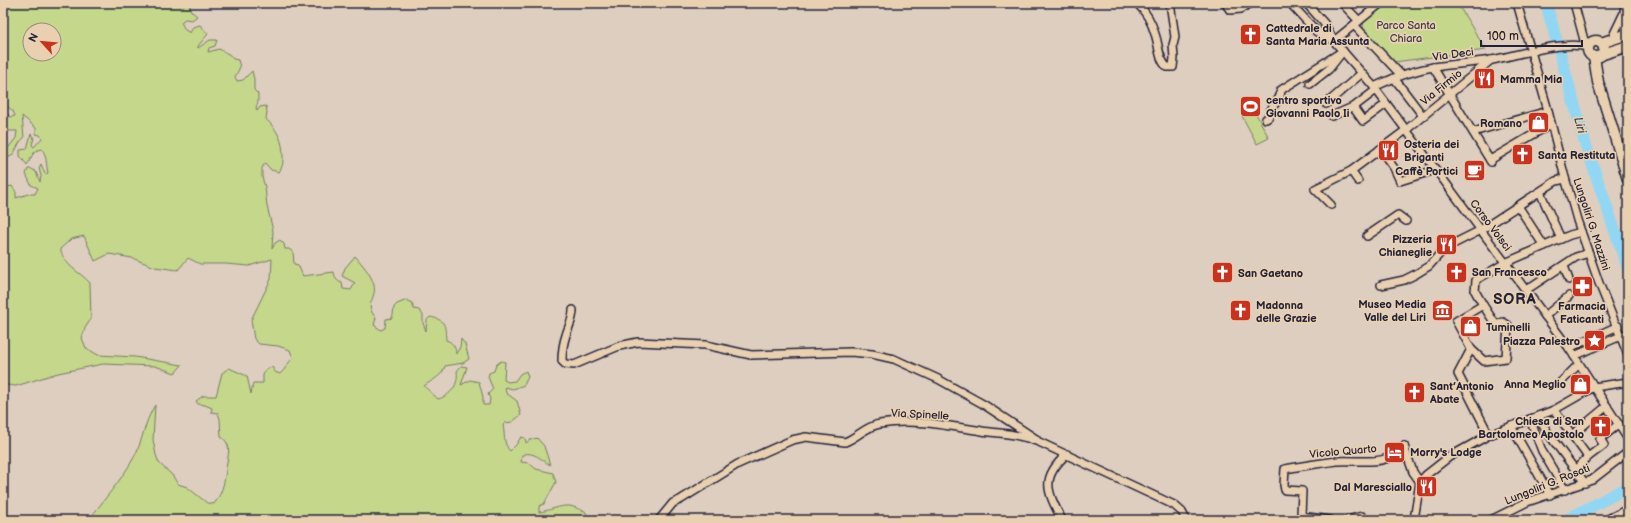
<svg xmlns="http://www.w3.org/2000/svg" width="1631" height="523" font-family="'Balsamiq Sans',sans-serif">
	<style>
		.green { fill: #c5d78b; stroke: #747c63; fill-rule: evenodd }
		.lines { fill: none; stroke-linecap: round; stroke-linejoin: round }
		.river { stroke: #91d7f3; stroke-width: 12 }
		.minor-casing { stroke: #22223b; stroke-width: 10 }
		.tertiary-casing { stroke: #22223b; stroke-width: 12 }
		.secondary-casing { stroke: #22223b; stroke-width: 13 }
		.minor { stroke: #e9d0b1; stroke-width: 7 }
		.tertiary { stroke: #e9d0b1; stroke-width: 9 }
		.secondary { stroke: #e9d0b1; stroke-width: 10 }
		.labels { text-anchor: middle; stroke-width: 3.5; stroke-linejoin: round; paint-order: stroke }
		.park-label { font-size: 11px; fill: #3a3d47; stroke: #e9d0b1 }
		.poi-label { font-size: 11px; font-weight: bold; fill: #22223b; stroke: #e9d0b1; text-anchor: start }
		.street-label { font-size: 11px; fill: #22223b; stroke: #e9d0b1 }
		.water-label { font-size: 12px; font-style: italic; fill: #333d57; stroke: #e9d0b1 }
		.district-label { font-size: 15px; font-weight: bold; letter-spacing: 1px; fill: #22223b; stroke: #e9d0b1 }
	</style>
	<rect width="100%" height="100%" fill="#decebf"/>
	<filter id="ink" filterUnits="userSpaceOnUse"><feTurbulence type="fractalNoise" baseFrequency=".025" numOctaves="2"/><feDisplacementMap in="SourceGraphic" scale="8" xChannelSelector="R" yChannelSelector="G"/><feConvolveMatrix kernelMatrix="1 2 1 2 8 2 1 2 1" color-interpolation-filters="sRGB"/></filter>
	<g filter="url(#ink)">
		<g class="green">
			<path d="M 3,3 L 189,3 L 191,11 L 197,16 L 192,20 L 185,19 L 181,22 L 185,30 L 190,33 L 193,27 L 200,25 L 208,34 L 198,46 L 198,48 L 210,40 L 217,40 L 215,46 L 209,48 L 208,52 L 219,49 L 230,55 L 233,59 L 238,60 L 240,67 L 235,77 L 237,81 L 243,80 L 252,71 L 254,79 L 254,90 L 258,94 L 258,102 L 256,108 L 257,111 L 260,107 L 266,106 L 267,112 L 266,119 C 278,131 283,140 283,157 C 283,163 283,166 279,172 L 271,170 L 265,163 L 262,168 L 262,177 L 265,187 L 267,206 L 273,231 L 272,249 L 275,243 L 280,240 L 284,244 L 285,249 L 289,249 L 293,252 L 294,264 L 298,265 L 303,276 L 334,272 C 335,278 336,281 342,283 L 343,289 L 351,290 L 355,283 L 342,276 L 345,268 L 355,256 C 362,264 371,274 374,285 C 377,300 363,303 376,318 L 374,325 L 381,330 L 385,328 L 386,319 L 392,318 L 393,315 L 394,307 L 397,304 L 407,300 L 412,303 L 414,309 L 419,310 L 423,315 L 423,323 L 426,331 L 427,320 L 430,317 C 446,320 445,325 446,340 C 453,342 456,348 456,354 L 460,347 L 461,339 L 465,344 L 469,359 L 463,363 L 445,366 C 443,376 432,380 424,386 L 438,399 C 451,396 459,384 457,371 L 461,366 L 467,367 L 461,385 L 470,380 L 479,382 L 483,397 L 483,405 L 489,405 L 490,399 L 488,394 L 493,389 L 488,377 L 489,373 L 494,371 L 496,365 L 501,361 L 505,362 L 504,380 L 508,382 L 515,381 L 520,374 L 526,371 L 528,377 L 524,385 L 513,389 L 505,387 L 506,393 L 517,401 L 521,415 L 512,422 L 505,423 L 503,425 C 505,434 503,444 510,451 L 516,445 L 521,437 L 525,438 L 526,443 L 530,440 L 537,438 L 544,446 L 550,465 C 542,460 532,450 522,455 L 521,462 L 529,463 L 536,469 L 553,473 L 556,482 L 544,504 L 539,506 L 539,512 C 549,511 560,505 570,506 C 575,507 580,510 585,511 L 588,516 L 582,520 L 89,520 C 103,500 121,481 133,459 C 143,442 144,422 155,405 L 153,440 L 156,455 L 159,463 L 172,475 L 178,484 L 187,487 L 207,503 L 214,504 C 224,491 225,478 227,462 C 229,452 231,443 221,437 L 220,419 L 218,413 L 211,412 L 212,408 L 205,405 L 198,404 L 196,401 L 203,396 L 216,396 L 222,373 L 229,368 L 247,376 L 251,394 L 253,383 L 263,383 L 263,375 L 266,369 L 272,367 L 275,372 L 280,374 C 286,369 288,362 293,358 L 290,350 L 278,346 L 259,344 L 254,339 L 251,320 L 271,279 L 272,259 L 249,266 L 226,264 L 200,264 L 188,258 L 178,270 L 155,267 L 132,258 L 109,254 L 95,261 L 84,236 L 71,239 L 60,249 C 66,268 77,269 90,283 L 91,319 L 85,328 L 82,338 L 86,348 L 98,355 L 135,357 L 182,365 L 175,373 L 155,366 L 103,364 L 58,373 L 16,386 L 7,385 L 3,381 L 3,188 L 12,186 L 16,192 L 16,198 L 28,194 L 35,194 L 38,188 L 31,185 L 26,174 L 28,169 L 32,169 L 36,172 L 40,182 L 41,176 L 39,168 L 41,164 L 45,174 L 48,173 C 46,165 47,156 42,149 C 32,150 32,158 27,165 L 20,156 L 20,150 L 27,149 L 31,134 L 34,138 L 32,145 L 34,147 L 42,138 L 40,135 L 36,134 L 36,128 L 22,116 L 24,138 C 17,143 17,152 10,157 L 3,156 L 3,145 L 4,147 L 9,147 L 16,138 L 17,131 L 3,131 L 3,113 L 7,113 L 10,117 L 15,116 L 13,111 L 3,103 ZM 30,30 L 54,30 L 54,54 L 30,54 Z"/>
			<polygon points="1384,3 1457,3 1486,50 1394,62 1363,28 1364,19"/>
			<polygon points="1254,110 1269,138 1257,144 1242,116"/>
		</g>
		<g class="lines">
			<g class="river">
				<polyline points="1546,3 1585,143 1628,269"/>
				<polyline points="1566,520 1628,487"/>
			</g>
			<defs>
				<g id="minor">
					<path d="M 1137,3 C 1145,11 1152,23 1155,34 C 1159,44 1158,59 1167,67 L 1173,67 L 1174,58 L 1173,45 L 1175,37 L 1170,3"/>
					<polyline points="1225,3 1230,10 1241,9 1251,3"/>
					<polyline points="1290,3 1317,32 1333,40"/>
					<polyline points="1306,3 1324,23 1334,41 1374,87 1569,348 1628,439"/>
					<polyline points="1342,3 1359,21"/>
					<polyline points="1517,3 1547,107 1564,174 1577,220 1599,283 1628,355"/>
					<polyline points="1574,3 1584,40 1589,44"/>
					<polyline points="1625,3 1624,13 1626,35"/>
					<polyline points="1354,25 1401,75"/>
					<polyline points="1612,38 1623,15"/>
					<polyline points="1334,41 1381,3"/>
					<polyline points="1433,67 1491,162"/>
					<polyline points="1394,78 1423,116"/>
					<polyline points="1310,84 1329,69 1340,55"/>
					<path d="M 1374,87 C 1393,78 1413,70 1434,67 C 1453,64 1473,63 1492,60 C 1518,55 1563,40 1588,47"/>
					<polyline points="1326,104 1362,73"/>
					<polyline points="1353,107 1363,121 1386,104"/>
					<polyline points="1332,116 1355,106 1376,90"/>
					<path d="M 1266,119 L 1269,117 C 1269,105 1281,103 1281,90 L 1343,51"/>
					<polyline points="1473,132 1548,111"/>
					<polyline points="1380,149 1394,168 1400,181 1435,170"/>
					<polyline points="1490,160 1551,124"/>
					<polyline points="1351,171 1358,181"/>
					<polyline points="1540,192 1561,239"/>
					<polyline points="1331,205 1315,189 1351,171 1406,130 1491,60"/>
					<polyline points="1518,206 1544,246"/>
					<polyline points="1367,236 1398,215 1406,221"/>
					<polyline points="1564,266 1569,280"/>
					<polyline points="1381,285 1404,280 1416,274 1429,266 1445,248 1481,230 1556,181 1565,179"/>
					<polyline points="1526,290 1576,257 1589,253"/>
					<path d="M 573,310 C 573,320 569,325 566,335 C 563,344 562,352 562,361 L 565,364 L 574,365 L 619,346 L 638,342 L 706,345 L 751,355 L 851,352 L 872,354 L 894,359 L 938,379 L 983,404 L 1036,439"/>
					<polyline points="1545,316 1569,296"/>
					<polyline points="1569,348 1618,326"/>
					<polyline points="1471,349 1484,361 1506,358 1508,325 1503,322 1496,325 1483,305"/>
					<polyline points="1574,356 1628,333"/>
					<polyline points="1560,383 1579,364"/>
					<polyline points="1554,410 1588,457"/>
					<polyline points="1538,416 1550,436 1585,483"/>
					<polyline points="1530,419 1542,451 1565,490"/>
					<polyline points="1511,426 1550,495"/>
					<polyline points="1489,435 1458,374 1471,349 1456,321 1483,305 1475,291 1476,280 1505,263 1570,235 1581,232"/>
					<polyline points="1572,435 1607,406"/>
					<polyline points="1404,446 1413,472 1420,482"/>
					<polyline points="1575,470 1588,457 1604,445 1600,439 1619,424"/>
					<path d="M 659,520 L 673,503 L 680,500 L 738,464 L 792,440 L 806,437 L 845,442 C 858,437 866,426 880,424 C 913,418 950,426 982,431 C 994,433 1007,433 1019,436 C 1026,437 1032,440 1039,442 L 1174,505 L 1182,512 L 1186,520"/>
					<path d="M 1062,520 C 1047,491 1040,478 1067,454"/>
					<path d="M 1330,520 L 1301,516 L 1302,491 L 1285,490 L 1284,485 L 1285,469 C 1302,466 1320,463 1337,461 C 1362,459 1386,468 1404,446"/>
					<polyline points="1347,520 1362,516 1361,520"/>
					<polyline points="1414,520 1420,482 1426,475 1449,457 1489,435 1554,410 1594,387 1628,382"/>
					<polyline points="1491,520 1527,502 1592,480 1628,452"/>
				</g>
				<polyline id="tertiary" points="1608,520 1628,510"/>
				<g id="secondary">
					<circle cx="1596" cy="49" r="8"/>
					<polyline points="1601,43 1628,34"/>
					<polyline points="1603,54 1628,46"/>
					<polyline points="1594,57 1598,82 1628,179"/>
				</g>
			</defs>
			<use href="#minor" class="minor-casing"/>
			<use href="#tertiary" class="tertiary-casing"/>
			<use href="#secondary" class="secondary-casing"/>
			<use href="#minor" class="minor"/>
			<use href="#tertiary" class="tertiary"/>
			<use href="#secondary" class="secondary"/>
		</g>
	</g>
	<defs>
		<symbol id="church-square" viewBox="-11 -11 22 22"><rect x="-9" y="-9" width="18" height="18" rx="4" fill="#c8321e" stroke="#e9d0b1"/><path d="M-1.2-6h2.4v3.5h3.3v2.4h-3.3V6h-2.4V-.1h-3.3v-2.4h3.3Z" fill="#fff"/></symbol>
		<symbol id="restaurant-square" viewBox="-11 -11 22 22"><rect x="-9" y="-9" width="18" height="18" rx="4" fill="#c8321e" stroke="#e9d0b1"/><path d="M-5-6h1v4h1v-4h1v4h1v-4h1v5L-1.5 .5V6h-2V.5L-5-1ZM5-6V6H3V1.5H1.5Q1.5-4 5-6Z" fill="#fff"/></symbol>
		<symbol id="stadium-square" viewBox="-11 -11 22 22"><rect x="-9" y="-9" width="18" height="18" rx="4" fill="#c8321e" stroke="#e9d0b1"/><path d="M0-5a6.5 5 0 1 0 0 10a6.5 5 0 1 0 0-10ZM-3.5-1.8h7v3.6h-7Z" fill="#fff"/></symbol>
		<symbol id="shop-square" viewBox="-11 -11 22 22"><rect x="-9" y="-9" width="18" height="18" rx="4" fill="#c8321e" stroke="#e9d0b1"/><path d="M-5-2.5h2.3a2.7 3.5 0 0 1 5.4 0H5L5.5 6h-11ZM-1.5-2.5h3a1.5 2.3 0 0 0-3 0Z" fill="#fff"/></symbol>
		<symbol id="cafe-square" viewBox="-11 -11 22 22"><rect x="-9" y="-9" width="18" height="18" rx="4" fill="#c8321e" stroke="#e9d0b1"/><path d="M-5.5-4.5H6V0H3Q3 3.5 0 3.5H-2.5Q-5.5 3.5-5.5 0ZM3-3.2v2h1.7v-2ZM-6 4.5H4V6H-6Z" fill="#fff"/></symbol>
		<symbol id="pharmacy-square" viewBox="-11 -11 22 22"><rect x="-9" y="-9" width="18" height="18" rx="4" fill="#c8321e" stroke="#e9d0b1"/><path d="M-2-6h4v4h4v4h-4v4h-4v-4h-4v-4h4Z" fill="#fff"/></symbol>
		<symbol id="museum-square" viewBox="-11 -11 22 22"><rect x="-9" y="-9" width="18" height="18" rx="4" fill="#c8321e" stroke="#e9d0b1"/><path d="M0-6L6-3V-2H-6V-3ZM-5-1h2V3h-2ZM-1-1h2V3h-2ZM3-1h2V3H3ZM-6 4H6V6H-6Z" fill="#fff"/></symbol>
		<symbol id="sight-square" viewBox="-11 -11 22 22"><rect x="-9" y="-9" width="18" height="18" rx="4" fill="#c8321e" stroke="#e9d0b1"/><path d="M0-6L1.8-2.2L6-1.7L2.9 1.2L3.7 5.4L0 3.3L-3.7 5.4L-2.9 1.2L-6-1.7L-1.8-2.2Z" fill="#fff"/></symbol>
		<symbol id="hotel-square" viewBox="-11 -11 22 22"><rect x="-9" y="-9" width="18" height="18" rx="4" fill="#c8321e" stroke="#e9d0b1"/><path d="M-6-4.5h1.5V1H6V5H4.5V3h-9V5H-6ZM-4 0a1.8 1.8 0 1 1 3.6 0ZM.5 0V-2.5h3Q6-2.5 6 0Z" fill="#fff"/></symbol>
	</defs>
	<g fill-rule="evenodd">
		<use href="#church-square" x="1238" y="22" width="25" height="25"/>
		<use href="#restaurant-square" x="1472" y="66" width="25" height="25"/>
		<use href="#stadium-square" x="1238" y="94" width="25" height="25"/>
		<use href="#shop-square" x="1526" y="110" width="25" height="25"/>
		<use href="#restaurant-square" x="1376" y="138" width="25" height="25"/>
		<use href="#church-square" x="1510" y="142" width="25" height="25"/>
		<use href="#cafe-square" x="1462" y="158" width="25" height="25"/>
		<use href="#restaurant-square" x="1434" y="232" width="25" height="25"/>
		<use href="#church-square" x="1444" y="260" width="25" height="25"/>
		<use href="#church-square" x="1210" y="260" width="25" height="25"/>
		<use href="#pharmacy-square" x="1570" y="274" width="25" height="25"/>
		<use href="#museum-square" x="1430" y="298" width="25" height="25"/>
		<use href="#church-square" x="1228" y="298" width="25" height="25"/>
		<use href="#shop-square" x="1458" y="314" width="25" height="25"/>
		<use href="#sight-square" x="1582" y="328" width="25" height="25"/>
		<use href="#shop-square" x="1568" y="372" width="25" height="25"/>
		<use href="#church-square" x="1402" y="380" width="25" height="25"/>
		<use href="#church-square" x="1588" y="414" width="25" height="25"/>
		<use href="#hotel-square" x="1382" y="440" width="25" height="25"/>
		<use href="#restaurant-square" x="1414" y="474" width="25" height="25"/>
	</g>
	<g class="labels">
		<g class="park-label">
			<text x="1406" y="29">Parco Santa<tspan x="1406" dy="13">Chiara</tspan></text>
		</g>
		<g class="poi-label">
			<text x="1266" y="32">Cattedrale di<tspan x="1266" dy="13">Santa Maria Assunta</tspan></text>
			<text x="1500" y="83">Mamma Mia</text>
			<text x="1266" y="104">centro sportivo<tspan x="1266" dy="13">Giovanni Paolo Ii</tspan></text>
			<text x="1522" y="127" text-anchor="end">Romano</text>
			<text x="1404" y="148">Osteria dei<tspan x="1404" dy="13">Briganti</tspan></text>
			<text x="1538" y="159">Santa Restituta</text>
			<text x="1458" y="175" text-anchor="end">Caffè Portici</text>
			<text x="1432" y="243" text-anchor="end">Pizzeria<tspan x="1432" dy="13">Chianeglie</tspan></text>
			<text x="1472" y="276">San Francesco</text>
			<text x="1238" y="277">San Gaetano</text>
			<text x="1426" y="308" text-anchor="end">Museo Media<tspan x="1426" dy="13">Valle del Liri</tspan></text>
			<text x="1256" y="309">Madonna<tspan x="1256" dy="13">delle Grazie</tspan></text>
			<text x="1582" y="310" text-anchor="middle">Farmacia<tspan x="1582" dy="13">Faticanti</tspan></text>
			<text x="1486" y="331">Tuminelli</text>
			<text x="1580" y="345" text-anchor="end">Piazza Palestro</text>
			<text x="1566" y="388" text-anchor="end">Anna Meglio</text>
			<text x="1430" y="390">Sant’Antonio<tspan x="1430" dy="13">Abate</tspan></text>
			<text x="1584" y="425" text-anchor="end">Chiesa di San<tspan x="1584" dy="13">Bartolomeo Apostolo</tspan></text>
			<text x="1410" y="456">Morry's Lodge</text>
			<text x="1412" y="491" text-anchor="end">Dal Maresciallo</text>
		</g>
		<g class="street-label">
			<text transform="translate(1453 54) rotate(-8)" y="4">Via Deci</text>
			<text transform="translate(1441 87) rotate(-39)" y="4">Via Firmio</text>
			<text transform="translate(1592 224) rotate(72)" y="4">Lungoliri G. Mazzini</text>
			<text transform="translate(1491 225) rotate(53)" y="4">Corso Volsci</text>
			<text transform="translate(920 414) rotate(3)" y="4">Via Spinelle</text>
			<text transform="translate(1343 451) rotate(-5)" y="4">Vicolo Quarto</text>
			<text transform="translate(1547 484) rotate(-22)" y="4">Lungoliri G. Rosati</text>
		</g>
		<g class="water-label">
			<text transform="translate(1580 125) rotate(74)" y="4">Liri</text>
		</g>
		<g class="district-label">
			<text x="1515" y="304">SORA</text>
		</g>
	</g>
	<rect width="1631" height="523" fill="none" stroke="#e9d0b1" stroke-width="16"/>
	<rect x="8" y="8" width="1615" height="507" fill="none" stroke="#22223b" stroke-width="1.5" filter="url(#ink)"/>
	<g transform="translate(42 42) rotate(297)"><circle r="19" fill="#e9d0b1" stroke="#998a82"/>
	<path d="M0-3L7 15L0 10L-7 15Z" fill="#c8321e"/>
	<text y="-6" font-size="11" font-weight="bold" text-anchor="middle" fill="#22223b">N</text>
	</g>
	<path d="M1481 40v6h101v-6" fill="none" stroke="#22223b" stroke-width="2"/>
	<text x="1487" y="40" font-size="12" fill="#22223b" stroke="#e9d0b1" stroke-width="3" paint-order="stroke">100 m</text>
</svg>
